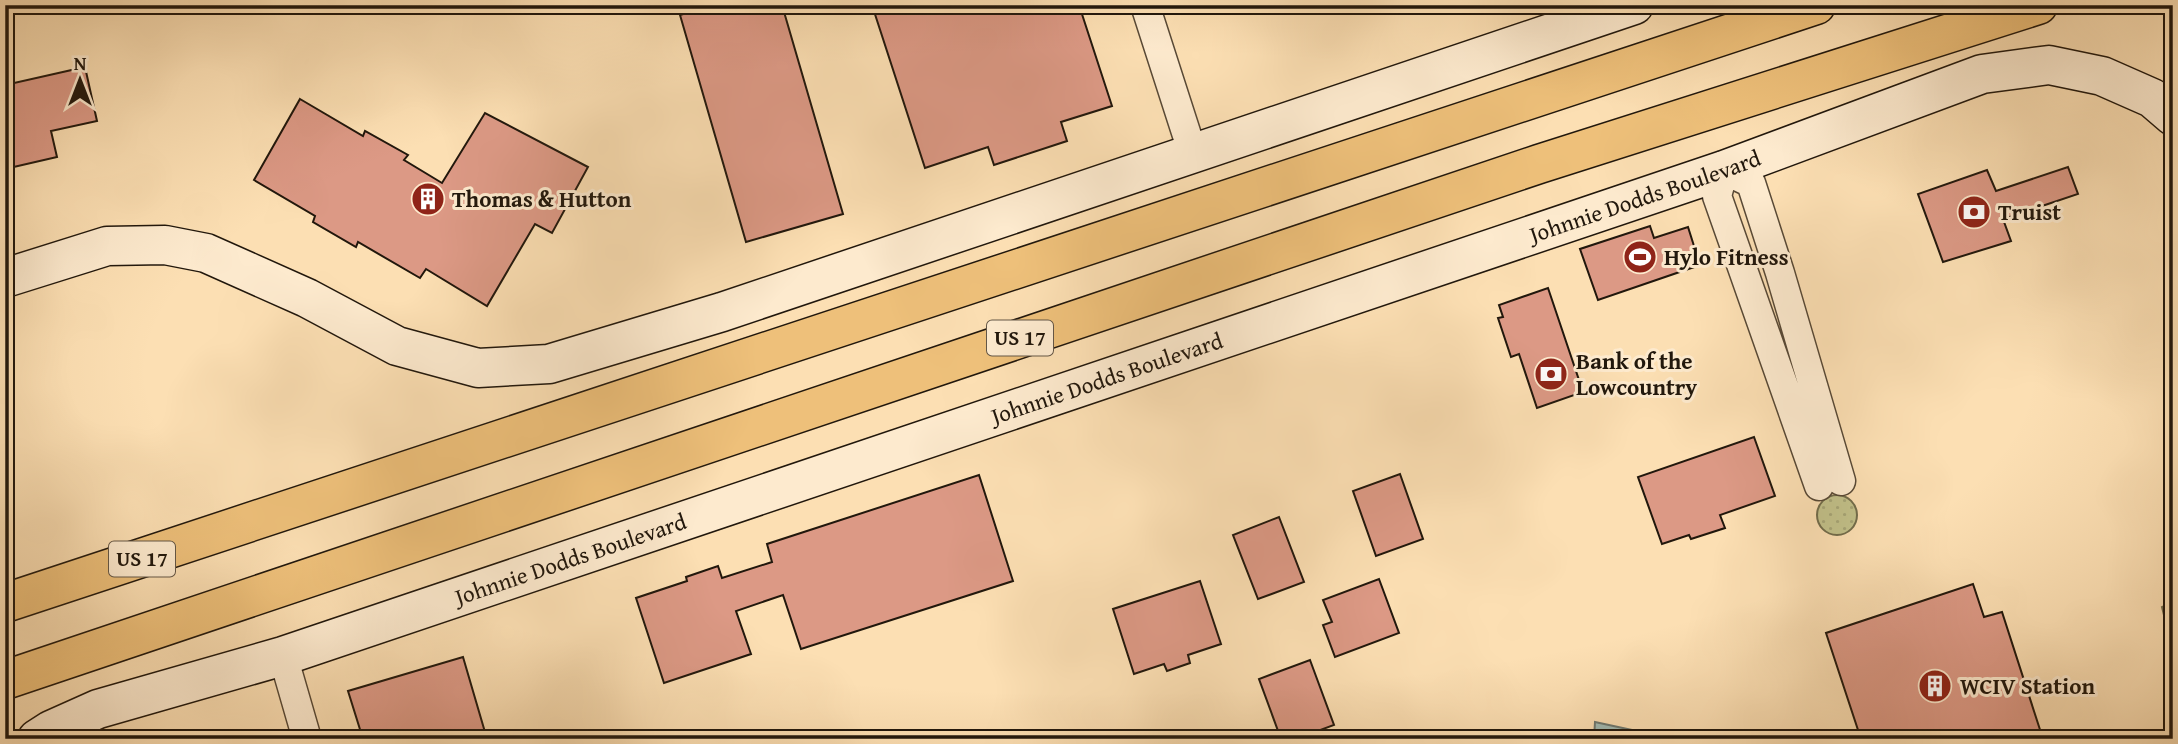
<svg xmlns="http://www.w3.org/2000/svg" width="2178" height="744" font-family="'Gentium Book Plus',serif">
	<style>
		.grass { fill: url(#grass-dots); stroke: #726c4b; stroke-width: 2 }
		.forest { fill: url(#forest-firs); stroke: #726c4b; stroke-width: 2 }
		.water { fill: #a1bbb4; stroke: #6e7971; stroke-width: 2 }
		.building { fill: #dc9985; stroke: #21170c; stroke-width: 2 }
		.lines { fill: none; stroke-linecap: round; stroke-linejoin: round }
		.street-casing { stroke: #584936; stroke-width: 31 }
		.secondary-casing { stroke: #21170c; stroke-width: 41 }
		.highway-casing { stroke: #21170c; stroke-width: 41 }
		.street { stroke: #fdeace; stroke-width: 28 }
		.secondary { stroke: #fdeace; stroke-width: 38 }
		.highway { stroke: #eec07a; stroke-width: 38 }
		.labels { text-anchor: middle; stroke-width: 6; stroke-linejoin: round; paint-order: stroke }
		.shield { fill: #fdeace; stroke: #635646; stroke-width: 2 }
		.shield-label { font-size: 21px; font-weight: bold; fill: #21170c }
		.street-label { font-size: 23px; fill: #21170c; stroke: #fdeace }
		.poi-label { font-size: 23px; font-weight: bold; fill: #21170c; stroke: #fdeace; text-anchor: start }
	</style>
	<defs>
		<pattern id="grass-dots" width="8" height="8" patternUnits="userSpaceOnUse" patternTransform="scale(1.75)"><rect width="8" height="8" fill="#c2c18a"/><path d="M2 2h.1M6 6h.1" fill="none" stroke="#a6a576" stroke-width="1.8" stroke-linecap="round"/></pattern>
		<pattern id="forest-firs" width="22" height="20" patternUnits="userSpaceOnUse" patternTransform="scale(1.75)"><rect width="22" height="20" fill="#c2c18a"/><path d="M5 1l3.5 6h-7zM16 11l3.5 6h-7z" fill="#a6a576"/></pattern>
	</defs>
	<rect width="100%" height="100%" fill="#fcdfb3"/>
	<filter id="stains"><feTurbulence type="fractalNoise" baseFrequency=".00286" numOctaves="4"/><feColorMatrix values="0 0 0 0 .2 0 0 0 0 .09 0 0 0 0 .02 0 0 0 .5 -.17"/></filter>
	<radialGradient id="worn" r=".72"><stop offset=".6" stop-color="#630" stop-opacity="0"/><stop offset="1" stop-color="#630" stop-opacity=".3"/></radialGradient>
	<circle class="grass" cx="1837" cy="515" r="20"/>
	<polygon class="forest" points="2173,602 2173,651 2162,607"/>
	<polygon class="water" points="1595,722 1655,735 1660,739 1594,739"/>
	<g class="building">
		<polygon points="713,5 782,5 843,214 746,242 680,15"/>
		<polygon points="872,5 1079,5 1112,106 1061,122 1067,141 994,165 988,147 925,168"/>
		<polygon points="85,67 97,121 51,131 57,157 5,169 5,85"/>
		<polygon points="300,99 363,136 365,131 408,155 404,160 442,183 485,113 588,167 552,233 535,224 487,306 426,269 420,278 358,242 356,247 313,222 315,216 254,180"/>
		<polygon points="2068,167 2078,194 2003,219 2011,241 1943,262 1918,194 1987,170 1996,191"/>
		<polygon points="1650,226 1654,238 1688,227 1700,265 1598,300 1580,249"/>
		<polygon points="1548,288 1583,392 1537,408 1519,354 1511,357 1498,318 1503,317 1499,305"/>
		<polygon points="1754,437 1775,496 1720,515 1725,528 1691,539 1689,535 1662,544 1638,477"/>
		<polygon points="1400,474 1423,539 1376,556 1353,491"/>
		<polygon points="979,475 1013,581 801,649 783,595 736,611 751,654 664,683 636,598 687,581 686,577 718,566 722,578 772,562 767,544"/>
		<polygon points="1279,517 1304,582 1258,599 1233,535"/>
		<polygon points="1379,579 1399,633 1335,657 1323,625 1332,622 1323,600"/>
		<polygon points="1200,581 1221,644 1188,655 1190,663 1167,671 1164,664 1134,674 1113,609"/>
		<polygon points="1973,584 1984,617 2002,612 2043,739 1861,739 1826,633"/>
		<polygon points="463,657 487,739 363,739 348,691"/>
		<polygon points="1310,660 1334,725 1296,739 1281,739 1259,679"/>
	</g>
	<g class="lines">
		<defs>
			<g id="street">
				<polyline points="1145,5 1193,154"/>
				<polyline points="1819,486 1717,196 1724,170 1751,183 1780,273 1841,481"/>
				<polyline points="283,656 307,739"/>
			</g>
			<g id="secondary">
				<polyline points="5,278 107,246 165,245 206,253 307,298 397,346 478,368 549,364 722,312 1634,5"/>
				<path id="s1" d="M 37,739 L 51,730 L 98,709 L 283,656 L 1724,170 L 1982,74 L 2049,65 L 2102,76 L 2152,98 L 2173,116"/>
			</g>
			<g id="highway">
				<polyline points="5,603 1816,5"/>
				<polyline points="5,680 1539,164 2038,5"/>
			</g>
		</defs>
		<use href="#street" class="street-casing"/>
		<use href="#secondary" class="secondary-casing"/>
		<use href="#highway" class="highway-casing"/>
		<use href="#street" class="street"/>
		<use href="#secondary" class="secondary"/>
		<use href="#highway" class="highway"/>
	</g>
	<defs>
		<symbol id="building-disc" viewBox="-11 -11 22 22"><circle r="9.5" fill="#8f2418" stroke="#fdeace"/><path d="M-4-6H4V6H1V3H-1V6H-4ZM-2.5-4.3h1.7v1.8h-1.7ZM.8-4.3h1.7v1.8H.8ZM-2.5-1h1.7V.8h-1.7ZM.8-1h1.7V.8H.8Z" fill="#fff"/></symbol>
		<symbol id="bank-disc" viewBox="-11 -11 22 22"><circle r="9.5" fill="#8f2418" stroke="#fdeace"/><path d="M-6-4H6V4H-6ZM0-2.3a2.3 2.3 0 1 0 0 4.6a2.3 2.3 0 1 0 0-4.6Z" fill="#fff"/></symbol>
		<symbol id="stadium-disc" viewBox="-11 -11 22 22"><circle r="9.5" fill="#8f2418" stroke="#fdeace"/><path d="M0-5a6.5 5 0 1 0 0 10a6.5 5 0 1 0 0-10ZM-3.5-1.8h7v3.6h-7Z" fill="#fff"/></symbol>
	</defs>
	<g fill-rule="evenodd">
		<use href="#building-disc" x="409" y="180" width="38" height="38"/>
		<use href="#bank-disc" x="1955" y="193" width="38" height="38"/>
		<use href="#stadium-disc" x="1621" y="238" width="38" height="38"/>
		<use href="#bank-disc" x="1532" y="355" width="38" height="38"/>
		<use href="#building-disc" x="1916" y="667" width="38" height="38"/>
	</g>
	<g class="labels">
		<g class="shield">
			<rect x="987" y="320.5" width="66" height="35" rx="5"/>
			<rect x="109" y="541.5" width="66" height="35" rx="5"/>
		</g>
		<g class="shield-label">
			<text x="1020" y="345">US 17</text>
			<text x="142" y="566">US 17</text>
		</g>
		<g class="street-label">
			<text dy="8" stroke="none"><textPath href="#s1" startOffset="1698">Johnnie Dodds Boulevard</textPath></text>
			<text dy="8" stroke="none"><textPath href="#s1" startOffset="1130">Johnnie Dodds Boulevard</textPath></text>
			<text dy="8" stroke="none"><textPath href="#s1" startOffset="564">Johnnie Dodds Boulevard</textPath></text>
		</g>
		<g class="poi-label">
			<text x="452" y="207">Thomas &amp; Hutton</text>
			<text x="1998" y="220">Truist</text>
			<text x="1664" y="265">Hylo Fitness</text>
			<text x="1576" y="369">Bank of the<tspan x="1576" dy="26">Lowcountry</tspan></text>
			<text x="1960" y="694">WCIV Station</text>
		</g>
	</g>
	<rect width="2178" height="744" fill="none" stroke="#fcdfb3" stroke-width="28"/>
	<rect x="7" y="7" width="2164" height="730" fill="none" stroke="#21170c" stroke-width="3.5"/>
	<rect x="14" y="14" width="2150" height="716" fill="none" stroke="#21170c" stroke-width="2"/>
	<g transform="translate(80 80)" stroke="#fdeace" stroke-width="5" paint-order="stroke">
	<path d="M0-5L12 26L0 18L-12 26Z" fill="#21170c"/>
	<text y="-10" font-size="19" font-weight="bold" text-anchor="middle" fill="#21170c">N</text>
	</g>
	<rect width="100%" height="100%" filter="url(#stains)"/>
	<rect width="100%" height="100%" fill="url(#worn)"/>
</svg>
